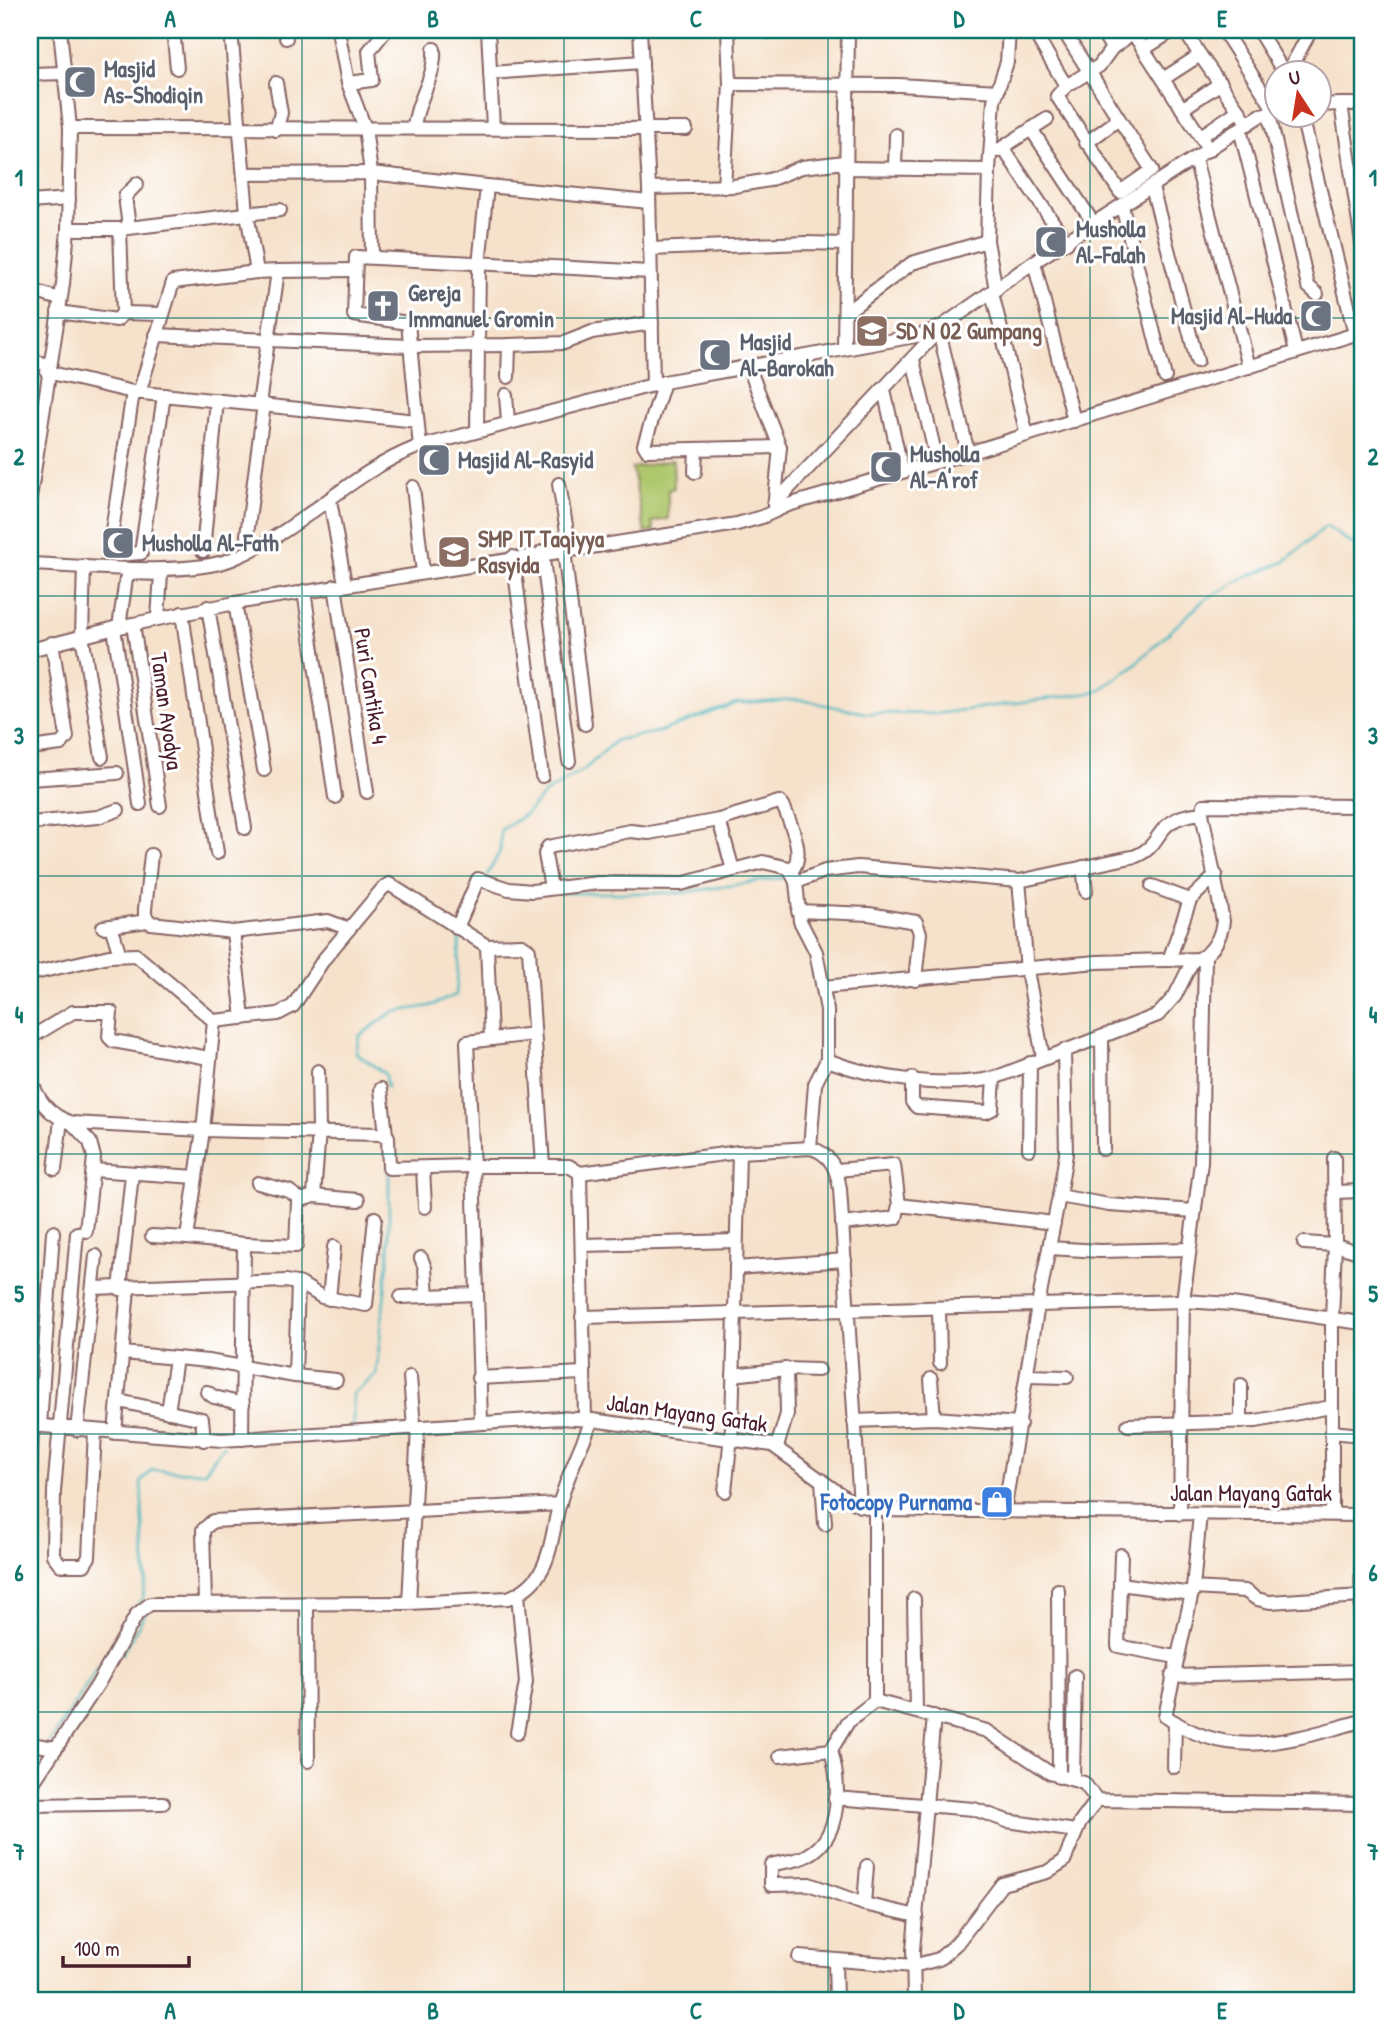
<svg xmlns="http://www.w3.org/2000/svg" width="1392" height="2030" font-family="'Patrick Hand',sans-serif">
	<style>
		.green { fill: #afc86d; stroke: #7c744c; stroke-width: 2 }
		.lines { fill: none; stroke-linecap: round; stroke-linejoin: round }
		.stream { stroke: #46b6be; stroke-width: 2.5 }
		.minor-casing { stroke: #866363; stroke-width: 16 }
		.minor { stroke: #fff; stroke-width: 12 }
		.grid { fill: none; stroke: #0f766e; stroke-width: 2; stroke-opacity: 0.55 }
		.labels { text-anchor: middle; stroke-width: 6; stroke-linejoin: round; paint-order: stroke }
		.worship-label { font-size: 23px; font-weight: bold; fill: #5b616d; stroke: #fff; text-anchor: start }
		.education-label { font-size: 23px; font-weight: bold; fill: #785e54; stroke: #fff; text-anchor: start }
		.street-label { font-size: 23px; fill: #4a1f2b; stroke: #fff }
		.shop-label { font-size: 23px; font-weight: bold; fill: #366cbe; stroke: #fff; text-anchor: end }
		.neatline { fill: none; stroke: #0f766e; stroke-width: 2.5 }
		.grid-label { font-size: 23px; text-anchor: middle; font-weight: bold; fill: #0f766e }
	</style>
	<rect width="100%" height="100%" fill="#fff"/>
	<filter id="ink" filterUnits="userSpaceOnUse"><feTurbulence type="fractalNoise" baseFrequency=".0143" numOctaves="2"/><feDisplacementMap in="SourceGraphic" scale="14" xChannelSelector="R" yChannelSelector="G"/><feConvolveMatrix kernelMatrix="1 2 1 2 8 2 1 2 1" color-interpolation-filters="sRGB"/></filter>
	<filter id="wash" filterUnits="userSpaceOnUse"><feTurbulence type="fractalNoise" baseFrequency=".00686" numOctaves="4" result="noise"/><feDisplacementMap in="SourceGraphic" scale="28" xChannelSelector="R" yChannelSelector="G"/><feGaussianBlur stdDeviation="1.57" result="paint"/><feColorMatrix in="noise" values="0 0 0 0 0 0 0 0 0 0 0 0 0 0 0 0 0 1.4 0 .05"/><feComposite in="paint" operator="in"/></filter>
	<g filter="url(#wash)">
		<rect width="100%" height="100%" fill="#f6e1ca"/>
		<polygon class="green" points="673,460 674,488 668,490 668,519 652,522 654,531 645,533 632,468"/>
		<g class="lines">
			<g class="stream">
				<polyline points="487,876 500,851 501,830 526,814 544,794 585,769 616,740 658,732 737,703 797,699 865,713 935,714 1097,692 1133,666 1204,600 1246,577 1284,562 1326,526 1362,551"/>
				<polyline points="562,893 680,893 788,877"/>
				<polyline points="469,925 482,885"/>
				<polyline points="387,1088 385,1074 356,1053 359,1036 393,1012 430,1006 456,995 460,939"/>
				<polyline points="353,1426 353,1394 376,1375 389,1254 389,1171"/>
				<polyline points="136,1608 143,1597 146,1581 141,1482 152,1470 204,1472 224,1445"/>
				<polyline points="122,1654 145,1614"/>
				<polyline points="49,1744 119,1634"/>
				<polyline points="30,1773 45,1749"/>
			</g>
		</g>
	</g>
	<g filter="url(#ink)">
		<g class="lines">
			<defs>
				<g id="minor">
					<polyline points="173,30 177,68"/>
					<polyline points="285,30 286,38"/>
					<polyline points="338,30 348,83 365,128 371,173 487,186 479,265 477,430"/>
					<polyline points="488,30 493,128"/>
					<polyline points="640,30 649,188 653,385"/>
					<polyline points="1033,30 1066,86"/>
					<polyline points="1063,30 1119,119 1086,143"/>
					<polyline points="1101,30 1112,48 1137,30"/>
					<polyline points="1223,30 1270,103"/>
					<polyline points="1258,30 1285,74"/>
					<polyline points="768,32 768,30"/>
					<polyline points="1133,33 1209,150"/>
					<polyline points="1112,48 1099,66 1066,86 1057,96 1120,192 1152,170 1119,119"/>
					<polyline points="1144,49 1174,30"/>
					<polyline points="1200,55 1248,124"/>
					<polyline points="490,73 642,62"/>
					<polyline points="30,74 65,73"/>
					<polyline points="1287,74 1311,30"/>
					<polyline points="1163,79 1200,55 1184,30"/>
					<polyline points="348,83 372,80 369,51 386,30"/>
					<polyline points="730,84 899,85 998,91"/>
					<polyline points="1341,104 1362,104"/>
					<polyline points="1318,105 1341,104 1362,243"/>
					<polyline points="1182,109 1221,83"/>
					<polyline points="1269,114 1308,286 1317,294"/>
					<polyline points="1302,116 1355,334"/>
					<polyline points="70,128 686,129"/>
					<path d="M 414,128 C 416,99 436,79 434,49"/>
					<polyline points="1031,129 1094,224"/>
					<polyline points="1240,129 1296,351"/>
					<polyline points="276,130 281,113 276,83"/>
					<polyline points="1201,136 1239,110"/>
					<polyline points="1003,148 1067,243"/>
					<polyline points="997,151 1047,119"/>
					<polyline points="1195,159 1249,367"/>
					<polyline points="895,167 896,135"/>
					<polyline points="845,168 989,170"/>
					<polyline points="245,174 371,173 372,257"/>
					<polyline points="487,186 649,202"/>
					<polyline points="724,187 730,84 728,30"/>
					<polyline points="1152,187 1197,361"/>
					<polyline points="649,188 734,186 769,180 802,167 845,162"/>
					<polyline points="30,202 69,199"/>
					<polyline points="1122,206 1165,377"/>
					<polyline points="129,227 125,196 137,184"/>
					<polyline points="68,229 120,229 280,210"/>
					<polyline points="120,229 123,313"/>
					<polyline points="650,249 806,243 845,244"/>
					<polyline points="1034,262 1074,421"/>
					<polyline points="278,271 355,270"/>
					<polyline points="257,272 278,271 259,404"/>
					<polyline points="30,290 60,299"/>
					<polyline points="996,290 987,241 989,170 994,101 1007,62 1009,30"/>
					<polyline points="992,293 1027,435"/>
					<polyline points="58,312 117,320 123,313 162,314"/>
					<polyline points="845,313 912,263 987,241"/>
					<polyline points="939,331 968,453"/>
					<polyline points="156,335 411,346 509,345 564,343 592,332 652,323"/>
					<polyline points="844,349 848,30"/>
					<polyline points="30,360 48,365"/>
					<polyline points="913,360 937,461"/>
					<polyline points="749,368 780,447 774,509"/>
					<polyline points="47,372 133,392 417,421"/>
					<polyline points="508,377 509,345"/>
					<polyline points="664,382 644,445 647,450 780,447"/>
					<polyline points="884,390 902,471"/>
					<polyline points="133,392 110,544 111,551 117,555 141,553 164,395"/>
					<polyline points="139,393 173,282 257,272 247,213 231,30"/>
					<polyline points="506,395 508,422"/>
					<polyline points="420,447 408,323 354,315 356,257 650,272"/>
					<polyline points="695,472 696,449"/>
					<polyline points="559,484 570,549"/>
					<polyline points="413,487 423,573"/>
					<polyline points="30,498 63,284 68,229 70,128 60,30"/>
					<polyline points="330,500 345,584"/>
					<polyline points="774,504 940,329"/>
					<polyline points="247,535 264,404"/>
					<polyline points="564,550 585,724"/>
					<polyline points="203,551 217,400"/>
					<polyline points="542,552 569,761"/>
					<polyline points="513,557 542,776"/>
					<path d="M 30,564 C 80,566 189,577 232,559 C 298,533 350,473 415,448 L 664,382 L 921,335 L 941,327 L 1034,262 L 1261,115 L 1276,112"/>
					<polyline points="84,566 82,635 102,757"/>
					<polyline points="335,586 367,792"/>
					<polyline points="304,591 335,797"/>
					<polyline points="235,603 264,770"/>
					<polyline points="208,607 245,828"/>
					<polyline points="182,613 217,853"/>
					<polyline points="133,624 160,806"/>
					<polyline points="119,627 126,579 131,573 161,574 158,618"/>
					<polyline points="114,628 140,804"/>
					<polyline points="30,650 119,627 235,603 737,524 762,517 788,505 968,453 1362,332"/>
					<polyline points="30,748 61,744 67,737 52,643"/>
					<polyline points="30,779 117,773"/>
					<polyline points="719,820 733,870"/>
					<polyline points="30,823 98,817 118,810"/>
					<polyline points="151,855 145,909 145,916 151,923 233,932 328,921 349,929"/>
					<polyline points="1083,867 1086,891"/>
					<polyline points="1019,881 1027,970 1043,1057"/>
					<path d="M 796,882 L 825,871 L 858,867 L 1019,881 L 1136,856 C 1166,844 1151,818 1202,813"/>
					<polyline points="1152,886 1190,900"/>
					<path d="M 551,888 L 545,854 L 548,847 L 630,831 L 649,833 L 719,820 L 779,802 L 783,805 C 790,823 806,854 792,870"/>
					<polyline points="798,911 869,914 916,922 920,933 915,980"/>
					<polyline points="111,926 120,955"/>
					<polyline points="103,927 148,921"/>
					<polyline points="457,928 478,879 509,889 532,891 598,883 681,884 763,862 789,868 796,882 800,921 816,952 827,1010 827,1060 815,1084 810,1148"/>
					<polyline points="233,932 243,1018"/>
					<polyline points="487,946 491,1038"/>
					<polyline points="1169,960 1190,900 1216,875"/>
					<polyline points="30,974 109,956 136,955 214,1021"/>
					<path d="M 823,987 L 1097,962 L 1198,959 C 1213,953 1221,937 1223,921 L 1202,813 L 1204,805 L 1362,806"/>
					<polyline points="534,1034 467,1042 473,1166 389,1168 388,1137 380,1134 203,1130 214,1021 278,1014 293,1006 324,959 383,888 389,884 487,946 522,945 529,950 543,1166"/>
					<polyline points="30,1038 73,1012 111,1012 109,1037 113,1041 209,1058"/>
					<polyline points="1102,1038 1103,1149"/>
					<path d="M 827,1060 C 876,1079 943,1089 994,1078 L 1158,1015 L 1175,996 L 1193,960"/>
					<path d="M 30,1076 C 37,1100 48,1115 72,1123 L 203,1130 L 187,1238 L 244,1244 L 242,1439"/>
					<polyline points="912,1078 912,1102 917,1107 986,1112 992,1109 994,1078"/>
					<polyline points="381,1089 386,1135"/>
					<polyline points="30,1123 34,1091"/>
					<polyline points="72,1123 90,1142 94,1157 86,1231"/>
					<polyline points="1029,1149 1030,1063"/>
					<polyline points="423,1168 425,1207"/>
					<polyline points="55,1169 61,1120"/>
					<polyline points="93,1170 196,1177"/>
					<polyline points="837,1170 894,1165 899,1205"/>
					<polyline points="580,1173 585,1419"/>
					<polyline points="258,1183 289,1191 300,1199"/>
					<polyline points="1334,1192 1362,1191"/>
					<polyline points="314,1196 358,1200"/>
					<polyline points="1059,1196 1066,1154 1064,1050"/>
					<polyline points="842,1224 896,1218 899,1205 1054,1223"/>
					<polyline points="77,1233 54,1491 53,1555 61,1565 84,1565 89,1557 95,1431"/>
					<polyline points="152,1236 187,1238"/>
					<polyline points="1304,1243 1335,1245 1362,1253"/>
					<polyline points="244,1244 296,1246 298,1201 314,1196 319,1131 318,1071"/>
					<polyline points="583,1245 736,1241"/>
					<polyline points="1049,1248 1100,1251 1189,1249"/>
					<polyline points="421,1258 425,1268 427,1296"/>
					<polyline points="736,1268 845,1260"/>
					<polyline points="93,1288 286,1281 301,1284 322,1297 366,1305 375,1218"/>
					<polyline points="120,1289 132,1174"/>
					<polyline points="401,1297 477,1294"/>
					<polyline points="329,1299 334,1247"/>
					<polyline points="939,1308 940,1363"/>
					<polyline points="582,1317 1038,1305 1059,1196 1109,1205 1195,1211"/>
					<polyline points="123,1353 208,1361 295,1376 298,1283"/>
					<polyline points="733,1375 786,1369 818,1370"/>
					<polyline points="295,1376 336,1380"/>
					<polyline points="1027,1376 1067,1377"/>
					<polyline points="410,1377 414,1427"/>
					<polyline points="478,1378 583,1373"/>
					<polyline points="931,1379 934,1418"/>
					<polyline points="207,1392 214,1397 243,1404"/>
					<polyline points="119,1401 202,1419 204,1440"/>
					<polyline points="168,1412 176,1358"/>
					<polyline points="854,1421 934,1418 1020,1424"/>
					<polyline points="481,1422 473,1166 569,1166 580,1173 739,1152"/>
					<polyline points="1241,1422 1241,1385"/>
					<polyline points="30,1425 222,1440 560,1418 592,1420 772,1445 850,1501 875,1510 1362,1515"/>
					<polyline points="1128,1425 1256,1421 1331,1407"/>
					<polyline points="40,1426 53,1232"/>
					<path d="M 418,1427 L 409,1603 L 508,1598 C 554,1580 549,1540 560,1502 C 568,1474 581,1447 592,1420"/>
					<polyline points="77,1430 96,1256"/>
					<polyline points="1331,1432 1362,1435"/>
					<polyline points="115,1433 128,1289"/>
					<polyline points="777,1447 787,1414 786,1369"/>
					<polyline points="822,1480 825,1524"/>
					<polyline points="30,1485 32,1425"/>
					<path d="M 725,1491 L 732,1427 L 739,1152 L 810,1148 C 831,1153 837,1170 840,1189 L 860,1506"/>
					<polyline points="875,1510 875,1701 987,1731 1050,1773 1084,1783 1097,1800 1362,1804"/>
					<polyline points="1004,1512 1038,1305 1183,1301 1232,1304 1332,1319 1335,1245 1334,1158"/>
					<polyline points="1180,1514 1183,1301 1201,1162 1205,956"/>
					<path d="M 1200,1514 L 1193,1588 L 1165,1716 C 1232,1763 1290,1740 1362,1721"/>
					<polyline points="1332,1514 1332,1319 1362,1323"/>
					<polyline points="1361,1515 1362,1642"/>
					<polyline points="1120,1584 1121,1555"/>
					<polyline points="1193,1588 1245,1591 1257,1599 1270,1602 1361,1596"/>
					<polyline points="1058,1590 1059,1777"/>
					<polyline points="914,1599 916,1710"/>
					<polyline points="205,1604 203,1530 213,1521 560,1504"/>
					<polyline points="307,1604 308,1761"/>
					<polyline points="1176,1657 1118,1646 1120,1584 1192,1594"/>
					<polyline points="1172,1676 1362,1671"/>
					<polyline points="517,1733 526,1682 518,1594"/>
					<polyline points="30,1744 56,1748 98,1684 137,1614 150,1604 409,1603"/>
					<path d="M 831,1750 C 840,1783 843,1836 808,1855 C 797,1862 783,1861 771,1865 L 771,1885 L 809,1884 L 864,1904 L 917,1916"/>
					<polyline points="780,1756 831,1750 848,1722 875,1701"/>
					<polyline points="1174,1767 1175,1722"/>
					<polyline points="1073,1779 1075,1676"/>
					<polyline points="30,1787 56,1748"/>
					<polyline points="835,1798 974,1809 1007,1821 1076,1831"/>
					<polyline points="30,1805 163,1803"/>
					<polyline points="864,1904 867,1866"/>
					<polyline points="799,1957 913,1966 939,1959 957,1943 1002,1884 1047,1872 1064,1861 1080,1823 1097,1800"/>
					<polyline points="835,1961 836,2000"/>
					<polyline points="914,2000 913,1950 934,1716"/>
				</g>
			</defs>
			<use href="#minor" class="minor-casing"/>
			<use href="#minor" class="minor"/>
		</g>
	</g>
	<path class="grid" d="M 302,30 L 302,2000M 564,30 L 564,2000M 828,30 L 828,2000M 1090,30 L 1090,2000M 30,318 L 1362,318M 30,596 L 1362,596M 30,876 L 1362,876M 30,1154 L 1362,1154M 30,1434 L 1362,1434M 30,1712 L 1362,1712"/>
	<defs>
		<symbol id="mosque-square" viewBox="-11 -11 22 22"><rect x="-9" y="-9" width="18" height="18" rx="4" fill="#6b7280" stroke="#fff"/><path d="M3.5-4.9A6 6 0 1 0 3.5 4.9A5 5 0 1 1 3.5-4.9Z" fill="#fff"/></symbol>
		<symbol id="church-square" viewBox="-11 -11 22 22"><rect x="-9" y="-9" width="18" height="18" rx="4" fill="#6b7280" stroke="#fff"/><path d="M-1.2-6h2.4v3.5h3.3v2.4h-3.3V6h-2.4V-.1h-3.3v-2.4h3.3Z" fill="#fff"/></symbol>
		<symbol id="school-square" viewBox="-11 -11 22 22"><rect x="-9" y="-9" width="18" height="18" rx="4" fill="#8d6e63" stroke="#fff"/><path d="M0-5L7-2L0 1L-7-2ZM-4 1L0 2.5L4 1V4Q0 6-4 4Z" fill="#fff"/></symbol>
		<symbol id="shop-square" viewBox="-11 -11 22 22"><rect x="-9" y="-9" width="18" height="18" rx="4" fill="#3f7fe0" stroke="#fff"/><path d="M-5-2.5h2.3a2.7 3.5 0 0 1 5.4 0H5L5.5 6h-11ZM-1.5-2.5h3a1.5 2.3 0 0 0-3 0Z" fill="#fff"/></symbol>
	</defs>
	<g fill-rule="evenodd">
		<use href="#mosque-square" x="61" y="63" width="38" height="38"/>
		<use href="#mosque-square" x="1032" y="223" width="38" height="38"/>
		<use href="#church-square" x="364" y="287" width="38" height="38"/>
		<use href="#mosque-square" x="1297" y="297" width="38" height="38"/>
		<use href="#school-square" x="853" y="312" width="38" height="38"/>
		<use href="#mosque-square" x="696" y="336" width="38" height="38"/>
		<use href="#mosque-square" x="415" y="441" width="38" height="38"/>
		<use href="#mosque-square" x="867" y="448" width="38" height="38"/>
		<use href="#mosque-square" x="99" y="524" width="38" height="38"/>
		<use href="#school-square" x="435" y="533" width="38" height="38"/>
		<use href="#shop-square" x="978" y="1483" width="38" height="38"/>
	</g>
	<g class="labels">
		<g class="worship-label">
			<text x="104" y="77">Masjid<tspan x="104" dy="26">As-Shodiqin</tspan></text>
			<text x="1076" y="237">Musholla<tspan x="1076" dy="26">Al-Falah</tspan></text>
			<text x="408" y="301">Gereja<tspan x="408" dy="26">Immanuel Gromin</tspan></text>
			<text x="1292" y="324" text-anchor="end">Masjid Al-Huda</text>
			<text x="740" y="350">Masjid<tspan x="740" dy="26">Al-Barokah</tspan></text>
			<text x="910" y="462">Musholla<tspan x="910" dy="26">Al-A'rof</tspan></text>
			<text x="458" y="468">Masjid Al-Rasyid</text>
			<text x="142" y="551">Musholla Al-Fath</text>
		</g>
		<g class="education-label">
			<text x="896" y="339">SD N 02 Gumpang</text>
			<text x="478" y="547">SMP IT Taqiyya<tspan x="478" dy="26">Rasyida</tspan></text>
		</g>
		<g class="street-label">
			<text transform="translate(371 686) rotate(81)" y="8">Puri Cantika 4</text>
			<text transform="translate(167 711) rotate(82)" y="8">Taman Ayodya</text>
			<text transform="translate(687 1413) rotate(8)" y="8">Jalan Mayang Gatak</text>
			<text x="1251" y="1501">Jalan Mayang Gatak</text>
		</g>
		<g class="shop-label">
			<text x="972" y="1510">Fotocopy Purnama</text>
		</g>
	</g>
	<rect width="1392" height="2030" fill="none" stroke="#fff" stroke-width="77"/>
	<g transform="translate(1298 94) rotate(348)"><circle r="33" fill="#ffffff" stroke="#b7a5aa" stroke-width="2"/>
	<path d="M0-5L12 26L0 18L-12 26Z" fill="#c8321e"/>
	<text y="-10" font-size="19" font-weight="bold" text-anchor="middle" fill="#4a1f2b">U</text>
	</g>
	<path d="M63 1956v10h126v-10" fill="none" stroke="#4a1f2b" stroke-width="3.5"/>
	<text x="74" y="1956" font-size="21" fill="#4a1f2b" stroke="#ffffff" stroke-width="5" paint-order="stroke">100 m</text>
	<rect x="38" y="38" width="1316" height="1954" class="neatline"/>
	<g class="grid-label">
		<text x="170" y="27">A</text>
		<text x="433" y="27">B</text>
		<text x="696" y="27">C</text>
		<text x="959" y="27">D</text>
		<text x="1222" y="27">E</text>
		<text x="19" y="186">1</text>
		<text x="1373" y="186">1</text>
		<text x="19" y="465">2</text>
		<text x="1373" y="465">2</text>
		<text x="19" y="744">3</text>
		<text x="1373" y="744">3</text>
		<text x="19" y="1023">4</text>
		<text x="1373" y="1023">4</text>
		<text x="19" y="1302">5</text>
		<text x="1373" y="1302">5</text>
		<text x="19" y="1581">6</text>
		<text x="1373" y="1581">6</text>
		<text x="19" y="1860">7</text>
		<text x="1373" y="1860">7</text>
		<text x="170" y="2019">A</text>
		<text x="433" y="2019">B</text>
		<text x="696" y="2019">C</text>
		<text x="959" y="2019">D</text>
		<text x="1222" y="2019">E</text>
	</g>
</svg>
